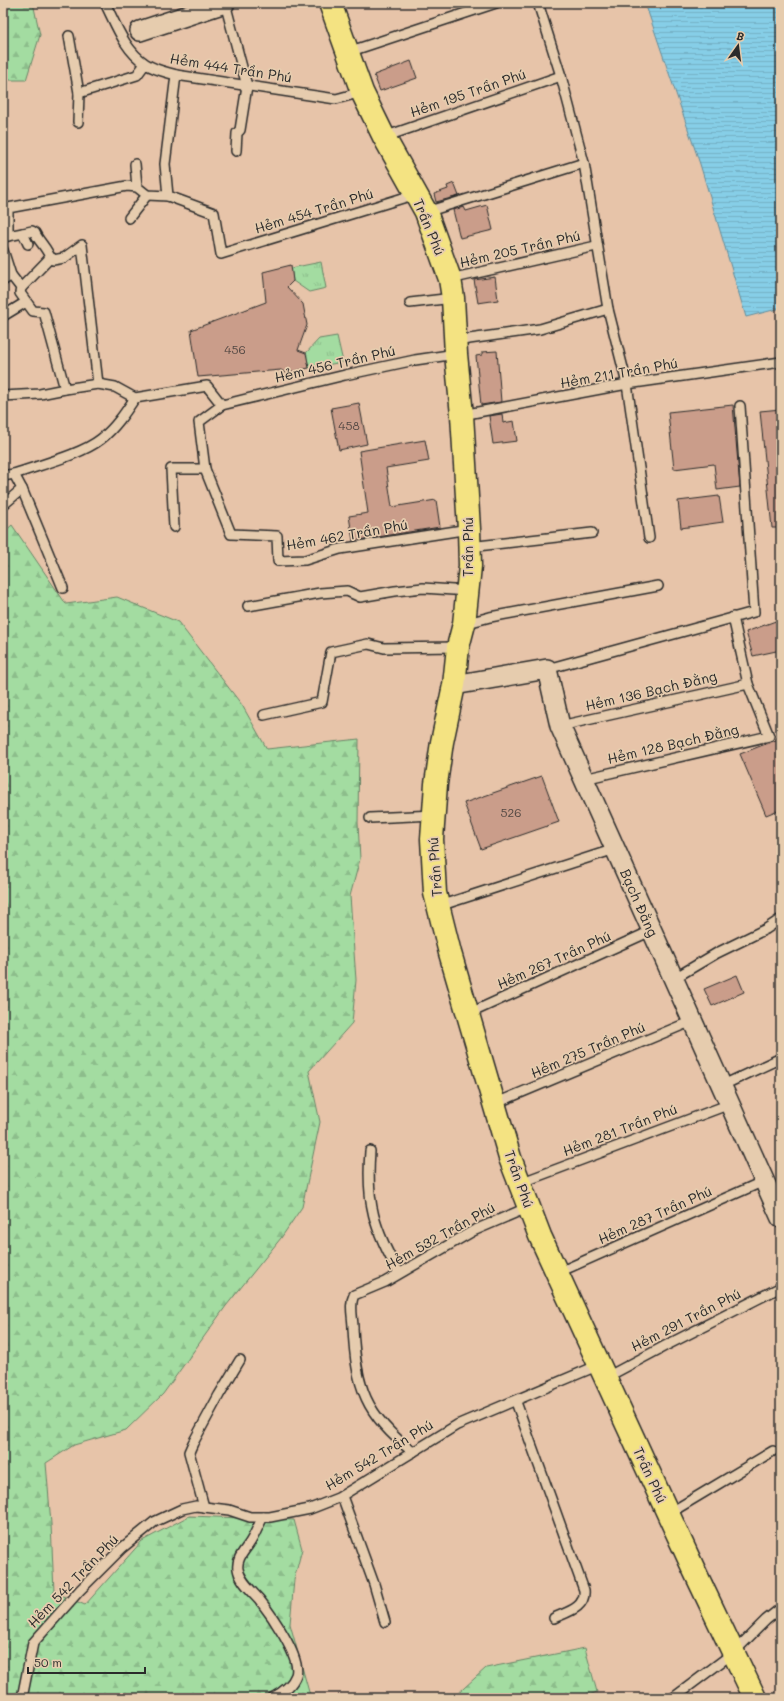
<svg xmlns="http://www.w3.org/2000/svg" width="784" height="1701" font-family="Mali,sans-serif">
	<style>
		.grass { fill: url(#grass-tufts); stroke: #678466 }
		.forest { fill: url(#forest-firs); stroke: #678466 }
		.water { fill: url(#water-rules); stroke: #628d9c }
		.building { fill: #ca9d8a; stroke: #2b2b2b }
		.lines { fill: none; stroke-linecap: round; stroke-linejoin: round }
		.lane-casing { stroke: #2b2b2b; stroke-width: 12 }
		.street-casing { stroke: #2b2b2b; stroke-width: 22 }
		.primary-casing { stroke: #2b2b2b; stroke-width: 25 }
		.lane { stroke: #e6ccae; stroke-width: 9 }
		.street { stroke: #e6ccae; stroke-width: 19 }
		.primary { stroke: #f4e382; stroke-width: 22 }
		.labels { text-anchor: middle; stroke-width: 3.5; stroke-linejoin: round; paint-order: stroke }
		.number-label { font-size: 12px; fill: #534843 }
		.street-label { font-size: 14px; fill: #2b2b2b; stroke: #e6ccae }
	</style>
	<defs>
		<pattern id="grass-tufts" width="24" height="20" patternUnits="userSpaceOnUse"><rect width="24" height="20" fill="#a3dca1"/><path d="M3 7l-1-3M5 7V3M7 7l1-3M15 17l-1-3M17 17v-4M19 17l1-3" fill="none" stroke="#8cbd8b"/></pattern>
		<pattern id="forest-firs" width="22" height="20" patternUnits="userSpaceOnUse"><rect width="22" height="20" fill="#a3dca1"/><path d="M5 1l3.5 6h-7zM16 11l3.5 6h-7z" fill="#8cbd8b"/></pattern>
		<pattern id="water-rules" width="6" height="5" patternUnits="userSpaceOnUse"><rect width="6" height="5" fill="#86cee7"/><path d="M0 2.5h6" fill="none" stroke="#74b1c6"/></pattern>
	</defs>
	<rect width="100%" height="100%" fill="#e7c4a9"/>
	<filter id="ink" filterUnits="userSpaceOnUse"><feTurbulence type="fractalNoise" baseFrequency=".025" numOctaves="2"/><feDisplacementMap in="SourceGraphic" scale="8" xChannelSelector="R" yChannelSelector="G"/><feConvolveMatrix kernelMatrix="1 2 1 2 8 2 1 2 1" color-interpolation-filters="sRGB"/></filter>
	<g filter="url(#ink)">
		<g class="grass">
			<polygon points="321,262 326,288 309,292 293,281 291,268"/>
			<polygon points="337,336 343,362 309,368 306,353 319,339"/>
		</g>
		<g class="forest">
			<polygon points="3,3 33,3 40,35 26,80 4,80 3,83"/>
			<polygon points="12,525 66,604 117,597 178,622 242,705 267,749 359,739 358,823 360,859 350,896 356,980 352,1023 309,1071 320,1122 302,1207 281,1238 226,1306 163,1394 126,1430 74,1445 46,1463 51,1524 54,1592 85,1605 142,1541 189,1516 294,1520 302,1549 294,1580 290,1624 309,1692 314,1698 3,1698 3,533"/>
			<polygon points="585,1648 597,1692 581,1698 453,1698 486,1668"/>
		</g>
		<polygon class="water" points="645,3 781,3 781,308 746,317 700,164"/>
		<g class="building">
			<polygon points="411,61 417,78 380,91 374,75"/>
			<polygon points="454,183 459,196 436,202 434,194 448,189 447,186"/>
			<polygon points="487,205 493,230 460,238 453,210 464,207 466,211"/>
			<polygon points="291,265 293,281 287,287 303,304 307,325 298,350 306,353 309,368 286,373 281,370 198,377 191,330 266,302 263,272"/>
			<polygon points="495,277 498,300 478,303 474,280"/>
			<polygon points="497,351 501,402 481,405 476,356 482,355 482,352"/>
			<polygon points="359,403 367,444 339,450 331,408"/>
			<polygon points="733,405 740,487 717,490 714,464 674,469 668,412"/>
			<polygon points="781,409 781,528 772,528 760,411"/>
			<polygon points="502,414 503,423 514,421 517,441 493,444 489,416"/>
			<polygon points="425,440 429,461 386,468 392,507 436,500 440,527 353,541 349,516 368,513 359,451"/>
			<polygon points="719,496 723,522 681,528 678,501"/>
			<polygon points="781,619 781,650 753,656 746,632"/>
			<polygon points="781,738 781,809 766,815 740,754"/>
			<polygon points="542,776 559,822 481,849 464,803"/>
			<polygon points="737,975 744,992 712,1006 704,989"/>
		</g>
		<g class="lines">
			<defs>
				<g id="lane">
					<path d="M 105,3 C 116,25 125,51 146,64 C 155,70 166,72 176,75 L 336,99 L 362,92"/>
					<polyline points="225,3 247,86 240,130 237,133 236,151"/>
					<polyline points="538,3 561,76 584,163 608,309 627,384 649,538"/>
					<polyline points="69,36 79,93 78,122"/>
					<polyline points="348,52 496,3"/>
					<polyline points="176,75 165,164 168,196 214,213 221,254 416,194"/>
					<polyline points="79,93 137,75 145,64"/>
					<polyline points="384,137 561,76"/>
					<polyline points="135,164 137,187"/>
					<polyline points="426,212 584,163"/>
					<polyline points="129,218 147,195"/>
					<polyline points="3,235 8,234 8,208 127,186 137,187 147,195 168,196"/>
					<polyline points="3,237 23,233 28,244"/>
					<polyline points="3,250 11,275 21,288 20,293 33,311 44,312 65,389"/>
					<polyline points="50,258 52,258 53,260 64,258 82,245 98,384"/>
					<polyline points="450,279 596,246"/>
					<polyline points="3,281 11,275"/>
					<path d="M 21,288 L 50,258 C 48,249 39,242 35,233 L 32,231 L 23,233"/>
					<polyline points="410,303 453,298"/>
					<polyline points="3,316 26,302"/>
					<polyline points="455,341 540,329 608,309"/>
					<polyline points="456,354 415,360 345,375 222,405 199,422 205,469 231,534 277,536 278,561 305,560 340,549 469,529"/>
					<polyline points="3,396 40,394 65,389 98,384 115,387 135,398 207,386 222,405"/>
					<polyline points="462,415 627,384 781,362"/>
					<polyline points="3,476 14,474"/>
					<polyline points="22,489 63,588"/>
					<path d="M 3,505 L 22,489 L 14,474 C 39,465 81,455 101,439 C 115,428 125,413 135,398"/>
					<polyline points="174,527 171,469 205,469"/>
					<polyline points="469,547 592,533"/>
					<polyline points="248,606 320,593 347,591 360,597 395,591 423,588 468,591"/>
					<polyline points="464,624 490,617 658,586"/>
					<polyline points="547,669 754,612 740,406"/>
					<polyline points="264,715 322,702 331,652 368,644 384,648 458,647"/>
					<polyline points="560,726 748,684"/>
					<polyline points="584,779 769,736 748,684 733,617"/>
					<polyline points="370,818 434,815"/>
					<polyline points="439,906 615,849"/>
					<polyline points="673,979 717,953 766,929 781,919"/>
					<polyline points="468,1014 651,931"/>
					<polyline points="721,1086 781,1058"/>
					<polyline points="494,1104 692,1021"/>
					<path d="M 370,1151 C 366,1203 374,1229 399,1273"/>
					<polyline points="520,1183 730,1104"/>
					<polyline points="557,1273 764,1181"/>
					<polyline points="605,1378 665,1346 781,1287"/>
					<path d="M 516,1402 L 584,1590 C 586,1608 567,1612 554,1618"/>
					<path d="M 413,1452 C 365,1415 356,1387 353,1328 C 353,1317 349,1305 354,1295 L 385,1282 L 473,1231 L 529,1207"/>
					<polyline points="342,1496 374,1584 385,1622"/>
					<polyline points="204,1507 189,1452 193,1443 219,1395 240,1360"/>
					<polyline points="668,1514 773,1451"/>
					<path d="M 263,1517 C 259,1524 256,1532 252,1539 C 247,1549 236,1557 238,1569 C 240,1581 252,1591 259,1599 C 270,1613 302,1658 296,1675 C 292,1686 282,1693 272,1698"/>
					<polyline points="22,1698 33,1643 80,1590 122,1548 154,1522 182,1509 196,1506 229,1510 250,1517 270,1517 310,1509 338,1498 457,1425 599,1365"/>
					<polyline points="673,1698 733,1653 766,1620 781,1608"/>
				</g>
				<g id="street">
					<polyline points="140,31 225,3"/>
					<polyline points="454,685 547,669 560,726 781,1218"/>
				</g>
				<polyline id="primary" points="330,3 362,92 384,137 426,212 450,279 453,298 456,354 462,415 469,529 470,566 464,624 458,647 454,685 442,742 436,784 432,839 435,893 450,953 510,1158 540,1236 695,1572 755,1698"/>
			</defs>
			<use href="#lane" class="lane-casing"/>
			<use href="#street" class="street-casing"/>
			<use href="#primary" class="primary-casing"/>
			<use href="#lane" class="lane"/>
			<use href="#street" class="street"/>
			<use href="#primary" class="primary"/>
		</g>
	</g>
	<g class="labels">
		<g class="number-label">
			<text x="235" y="354">456</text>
			<text x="349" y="430">458</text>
			<text x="511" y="817">526</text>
		</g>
		<g class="street-label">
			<text transform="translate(231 68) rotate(9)" y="5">Hẻm 444 Trần Phú</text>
			<text transform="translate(468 93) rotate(-19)" y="5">Hẻm 195 Trần Phú</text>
			<text transform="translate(314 211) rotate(-17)" y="5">Hẻm 454 Trần Phú</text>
			<text transform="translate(429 227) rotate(67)" y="5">Trần Phú</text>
			<text transform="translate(520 249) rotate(-13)" y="5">Hẻm 205 Trần Phú</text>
			<text transform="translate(335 364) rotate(-13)" y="5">Hẻm 456 Trần Phú</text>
			<text transform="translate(619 373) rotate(-10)" y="5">Hẻm 211 Trần Phú</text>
			<text transform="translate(347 535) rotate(-10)" y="5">Hẻm 462 Trần Phú</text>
			<text transform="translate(468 547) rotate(-90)" y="5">Trần Phú</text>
			<text transform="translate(651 691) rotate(-13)" y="5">Hẻm 136 Bạch Đằng</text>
			<text transform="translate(673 744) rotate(-13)" y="5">Hẻm 128 Bạch Đằng</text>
			<text transform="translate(435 867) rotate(-94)" y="5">Trần Phú</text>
			<text transform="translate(639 903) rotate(66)" y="5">Bạch Đằng</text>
			<text transform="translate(554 960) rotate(-24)" y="5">Hẻm 267 Trần Phú</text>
			<text transform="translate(588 1050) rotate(-23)" y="5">Hẻm 275 Trần Phú</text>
			<text transform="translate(620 1130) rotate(-21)" y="5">Hẻm 281 Trần Phú</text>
			<text transform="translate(519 1179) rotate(70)" y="5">Trần Phú</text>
			<text transform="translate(655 1215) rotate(-24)" y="5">Hẻm 287 Trần Phú</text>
			<text transform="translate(440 1236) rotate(-29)" y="5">Hẻm 532 Trần Phú</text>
			<text transform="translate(686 1320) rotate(-27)" y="5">Hẻm 291 Trần Phú</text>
			<text transform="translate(379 1455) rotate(-31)" y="5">Hẻm 542 Trần Phú</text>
			<text transform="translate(650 1475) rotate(65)" y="5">Trần Phú</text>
			<text transform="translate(73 1581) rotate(-46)" y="5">Hẻm 542 Trần Phú</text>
		</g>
	</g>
	<rect width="784" height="1701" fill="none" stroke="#e6ccae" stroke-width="16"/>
	<rect x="8" y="8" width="768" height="1685" fill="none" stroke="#2b2b2b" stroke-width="1.5" filter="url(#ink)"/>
	<g transform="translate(738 46) rotate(14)" stroke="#e6ccae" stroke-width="3" paint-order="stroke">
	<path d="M0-3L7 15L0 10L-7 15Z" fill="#2b2b2b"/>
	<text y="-6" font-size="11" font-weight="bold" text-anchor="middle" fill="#2b2b2b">B</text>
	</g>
	<path d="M28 1667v6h117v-6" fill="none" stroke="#2b2b2b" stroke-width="2"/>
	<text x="34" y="1667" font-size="12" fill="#2b2b2b" stroke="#e6ccae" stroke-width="3" paint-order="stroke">50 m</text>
</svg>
